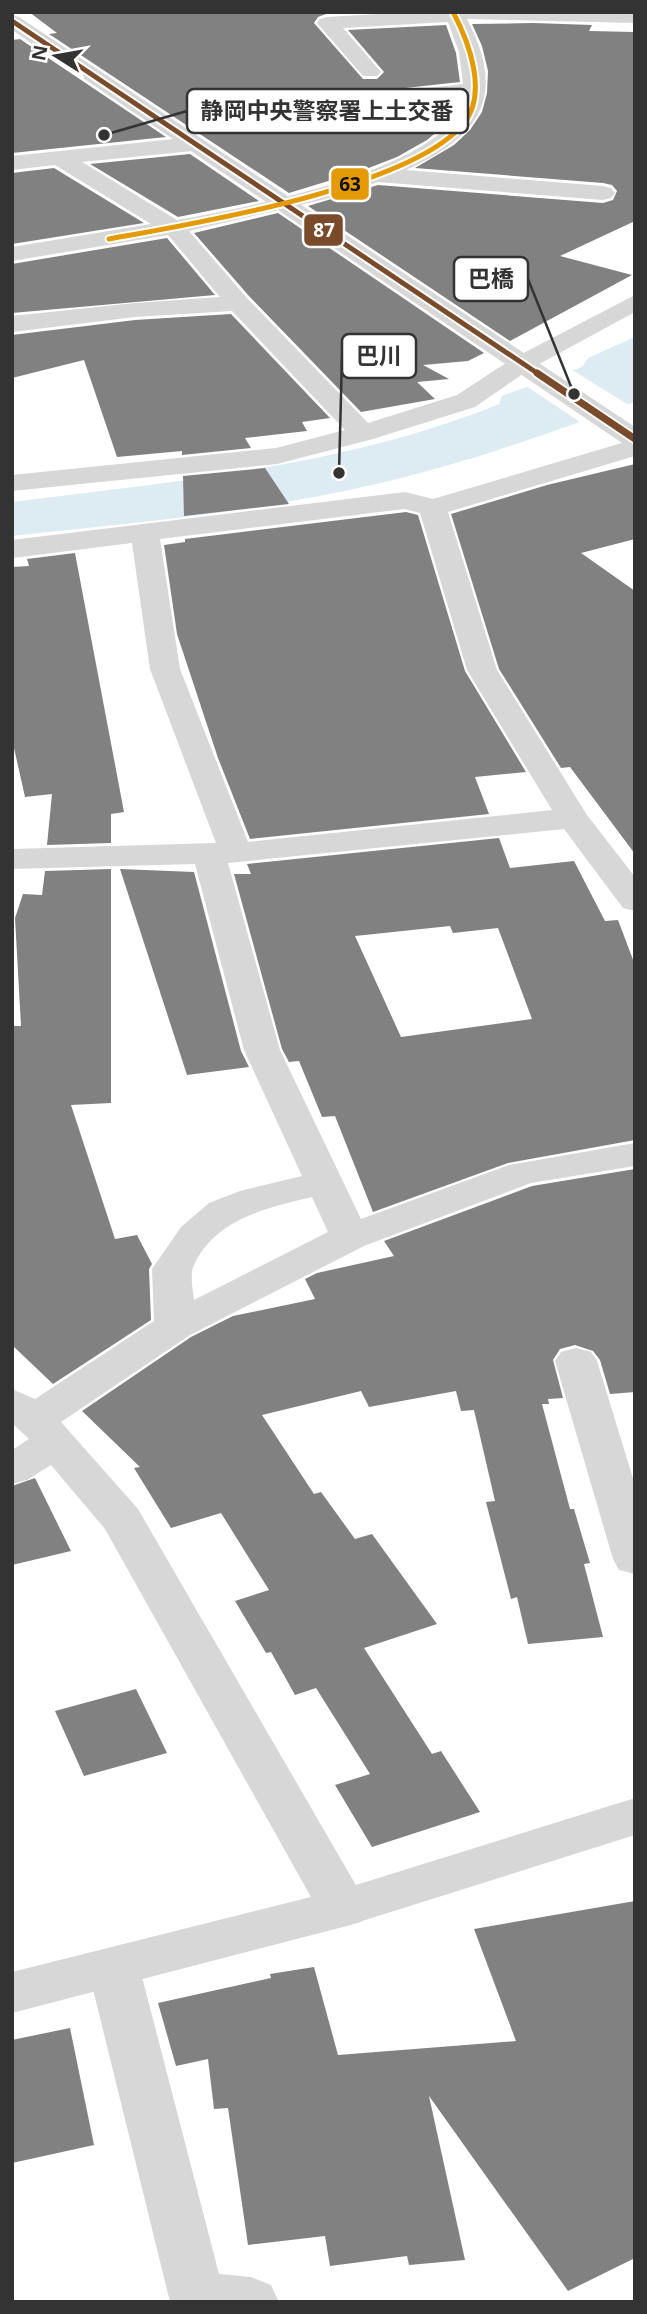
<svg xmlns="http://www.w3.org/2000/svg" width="647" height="2314" font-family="'Open Sans','Noto Sans JP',sans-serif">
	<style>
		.water { fill: #ddebf3 }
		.pier { fill: #fff }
		.building { fill: #818181; fill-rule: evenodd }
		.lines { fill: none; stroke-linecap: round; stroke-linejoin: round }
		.minor { fill: #d7d7d7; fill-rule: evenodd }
		.tertiary { fill: #d7d7d7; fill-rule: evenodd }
		.bus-1-far1-casing { stroke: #fff; stroke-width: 9 }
		.bus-1-casing { stroke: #fff; stroke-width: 11 }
		.bus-2-casing { stroke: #fff; stroke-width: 9 }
		.bus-1-far1 { stroke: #7a4b2a; stroke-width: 5 }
		.bus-1 { stroke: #7a4b2a; stroke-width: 7 }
		.bus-2 { stroke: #e39a05; stroke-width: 5 }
		.leader { fill: none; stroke: #333; stroke-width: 2.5 }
		.callout-dot { fill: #333; stroke: #fff; stroke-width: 2.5 }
		.callout { fill: #fff; stroke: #333; stroke-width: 2.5 }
		.callout-label { font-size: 23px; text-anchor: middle; font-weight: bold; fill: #333 }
		.line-badge { stroke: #fff; stroke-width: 2.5 }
		.badge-label { font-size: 19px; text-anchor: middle; font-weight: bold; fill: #fff }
		.pale-badge-label { font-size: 19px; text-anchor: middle; font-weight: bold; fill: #111 }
	</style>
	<rect width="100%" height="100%" fill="#fff"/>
	<path class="water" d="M 635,337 L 635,402 C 550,433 464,464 376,484 C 257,512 133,523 12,536 L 12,502 C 176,481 344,467 499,404 L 502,396 L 582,367 L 588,358 Z"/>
	<polygon class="pier" points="569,368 632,407 583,424 523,384"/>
	<g class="building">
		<polygon points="29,12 363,12 326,14 318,17 314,23 363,79 377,79 384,72 348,30 446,25 456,53 460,82 332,96 322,100 319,107 323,114 332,116 459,100 458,106 451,120 427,140 397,157 361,171 289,193 49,34 57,33"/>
		<polygon points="533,23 592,25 589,31 635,32 635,221 560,256 632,275 510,341 308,206 378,185 603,203 613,200 617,191 612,185 603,183 415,168 454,145 470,130 482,112 487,93 488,71 482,46 472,24"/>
		<polygon points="20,39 166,137 12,153 12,40"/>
		<polygon points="190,154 259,201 178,217 90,164"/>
		<polygon points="54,168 144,223 12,244 12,173"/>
		<polygon points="278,213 484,353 468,361 423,365 449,379 417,382 435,399 361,412 249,296 194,233"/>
		<polygon points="167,238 215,295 12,313 12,264"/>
		<polygon points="231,314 330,418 302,422 307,431 245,438 251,448 182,455 182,451 117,457 84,360 12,378 12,335 135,320"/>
		<polygon points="635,464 635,539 581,553 635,591 635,854 570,767 561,768 499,669 451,514 547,485"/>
		<polygon points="265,468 289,504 184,516 183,476"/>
		<polygon points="406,512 418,515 465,671 526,772 475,777 489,814 250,839 218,758 177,634 164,545 185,542 185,539"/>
		<polygon points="75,553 124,812 111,814 111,843 47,845 52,794 25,797 12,739 12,567 29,566 27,559"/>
		<path d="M 499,838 L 510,868 L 574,861 L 605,921 L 618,920 L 635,965 L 635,1140 L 508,1163 L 373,1212 L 335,1116 L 322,1117 L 299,1061 L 289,1062 L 282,1049 L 234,874 L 251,874 L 247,864 ZM 450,926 L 453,933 L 498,928 L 532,1019 L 401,1037 L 355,936 Z"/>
		<polygon points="111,869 111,1103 71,1105 115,1239 137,1235 152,1264 149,1269 151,1320 53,1384 12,1345 12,1026 21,1026 15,918 23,894 42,895 45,871"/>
		<polygon points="120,869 194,872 241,1051 249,1067 187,1075"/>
		<polygon points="635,1169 635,1392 610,1394 600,1360 593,1351 575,1345 560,1349 553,1360 563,1398 548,1399 549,1404 542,1404 570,1509 574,1509 590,1563 584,1564 603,1637 528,1644 517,1597 511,1599 486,1502 495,1501 474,1410 461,1411 456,1391 369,1407 361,1391 262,1415 314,1494 321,1492 355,1539 372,1534 437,1624 364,1648 432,1754 441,1751 480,1812 372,1847 335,1785 370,1774 316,1688 295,1695 271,1652 266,1653 235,1601 269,1590 221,1513 171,1528 134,1468 140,1467 82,1411 191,1337 233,1316 315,1299 305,1279 317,1273 394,1256 384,1241 532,1186"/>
		<polygon points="35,1478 71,1551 12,1565 12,1486"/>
		<polygon points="136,1689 167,1753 84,1776 55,1711"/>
		<polygon points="635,1901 635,2258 568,2291 429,2096 465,2260 409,2265 407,2256 330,2266 325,2236 248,2245 228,2108 214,2109 208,2059 176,2066 158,2003 271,1978 270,1974 314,1967 338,2055 516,2041 474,1929"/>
		<polygon points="70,2028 94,2145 12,2163 12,2040"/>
	</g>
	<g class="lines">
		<g class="minor">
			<path d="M 412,12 L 635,12 L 635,23 L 467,19 C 508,98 479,136 406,170 L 603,186 L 611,188 L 615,193 L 611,198 L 603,200 L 378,182 L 330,198 L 189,231 L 247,298 L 368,423 L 457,395 L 512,359 L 635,295 L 635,312 L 530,369 L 475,407 L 373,439 L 277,464 L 12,491 L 12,475 L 276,448 L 345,430 L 232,311 L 135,317 L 12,332 L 12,316 L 135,303 L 220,297 L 168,235 L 12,261 L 12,247 L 151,224 L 55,165 L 12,170 L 12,156 L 193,137 L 201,139 L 204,144 L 201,149 L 193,151 L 82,162 L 177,220 C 253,206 399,178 453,122 C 459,115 461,106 462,97 L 332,113 L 324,111 L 321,106 L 324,101 L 332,99 L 463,84 L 459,52 L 448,22 L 343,28 L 381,72 L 377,76 L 363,76 L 317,23 L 320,19 L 327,17 Z"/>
			<path d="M 635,439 L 635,456 L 448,512 L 497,670 L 587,815 L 635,877 L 635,911 L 623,908 L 564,829 L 228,863 L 280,1050 L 361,1219 L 509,1165 L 635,1143 L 635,1166 L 531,1183 L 364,1246 L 190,1335 L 61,1422 L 138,1509 L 361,1894 L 368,1908 L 361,1922 L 343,1927 L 325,1922 L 105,1529 L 51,1465 L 27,1480 L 12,1484 L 12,1450 L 29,1439 L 12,1423 L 12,1389 L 35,1399 L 154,1321 L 152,1269 L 181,1227 L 209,1203 L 240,1191 L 302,1176 L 244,1050 L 195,864 L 12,869 L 12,849 L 216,843 L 150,669 L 132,543 L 12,558 L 12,540 L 405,492 L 433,499 ZM 404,509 L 420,513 L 467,670 L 552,810 L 248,842 L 180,669 L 160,539 ZM 312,1197 L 328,1232 L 194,1300 C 193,1291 190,1276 193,1267 C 214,1219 266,1208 312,1197 Z"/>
			<polygon points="576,1348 591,1352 597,1361 635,1485 635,1574 619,1570 613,1559 555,1361 561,1352"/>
			<polygon points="114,1949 132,1955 140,1969 219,2274 251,2277 271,2285 279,2302 170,2302 88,1969 96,1955"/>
		</g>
		<g class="tertiary">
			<polygon points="12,15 19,17 635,427 635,447 625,445 12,30"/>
			<polygon points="635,1798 635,1835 343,1927 12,2013 12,1972 343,1889"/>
		</g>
		<defs>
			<polyline id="bus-1-far1" points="12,21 540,375"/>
			<polyline id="bus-1" points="537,373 635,439"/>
			<path id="bus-2" d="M 109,239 C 192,224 412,188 464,123 C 488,93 469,42 453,12"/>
		</defs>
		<use href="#bus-1-far1" class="bus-1-far1-casing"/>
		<use href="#bus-1" class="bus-1-casing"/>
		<use href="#bus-2" class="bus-2-casing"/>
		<use href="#bus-1-far1" class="bus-1-far1"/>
		<use href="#bus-1" class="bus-1"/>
		<use href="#bus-2" class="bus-2"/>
	</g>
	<path class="leader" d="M104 135L187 111M574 394L528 279M339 473L342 356"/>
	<g class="callout-dot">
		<circle cx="104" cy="135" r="7"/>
		<circle cx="574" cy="394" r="7"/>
		<circle cx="339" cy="473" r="7"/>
	</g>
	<g class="callout">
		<rect x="187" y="89" width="281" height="44" rx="7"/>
		<rect x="454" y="257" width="74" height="44" rx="7"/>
		<rect x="342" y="334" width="74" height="44" rx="7"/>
	</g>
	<g class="callout-label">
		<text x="327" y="119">静岡中央警察署上土交番</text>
		<text x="491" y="287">巴橋</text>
		<text x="379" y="364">巴川</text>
	</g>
	<g class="line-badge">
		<rect x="330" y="167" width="40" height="34" rx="7" fill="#e39a05"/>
		<rect x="303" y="213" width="41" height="34" rx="7" fill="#7a4b2a"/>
	</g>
	<g class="badge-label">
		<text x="324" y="237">87</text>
	</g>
	<g class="pale-badge-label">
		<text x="350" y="191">63</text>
	</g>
	<rect width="647" height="2314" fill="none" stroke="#333333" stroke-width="28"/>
	<g transform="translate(56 56) rotate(281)" stroke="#ffffff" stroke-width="5" paint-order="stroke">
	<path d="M0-5L12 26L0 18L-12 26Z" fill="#333333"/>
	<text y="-10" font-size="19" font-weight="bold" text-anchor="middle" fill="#333333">N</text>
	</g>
</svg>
